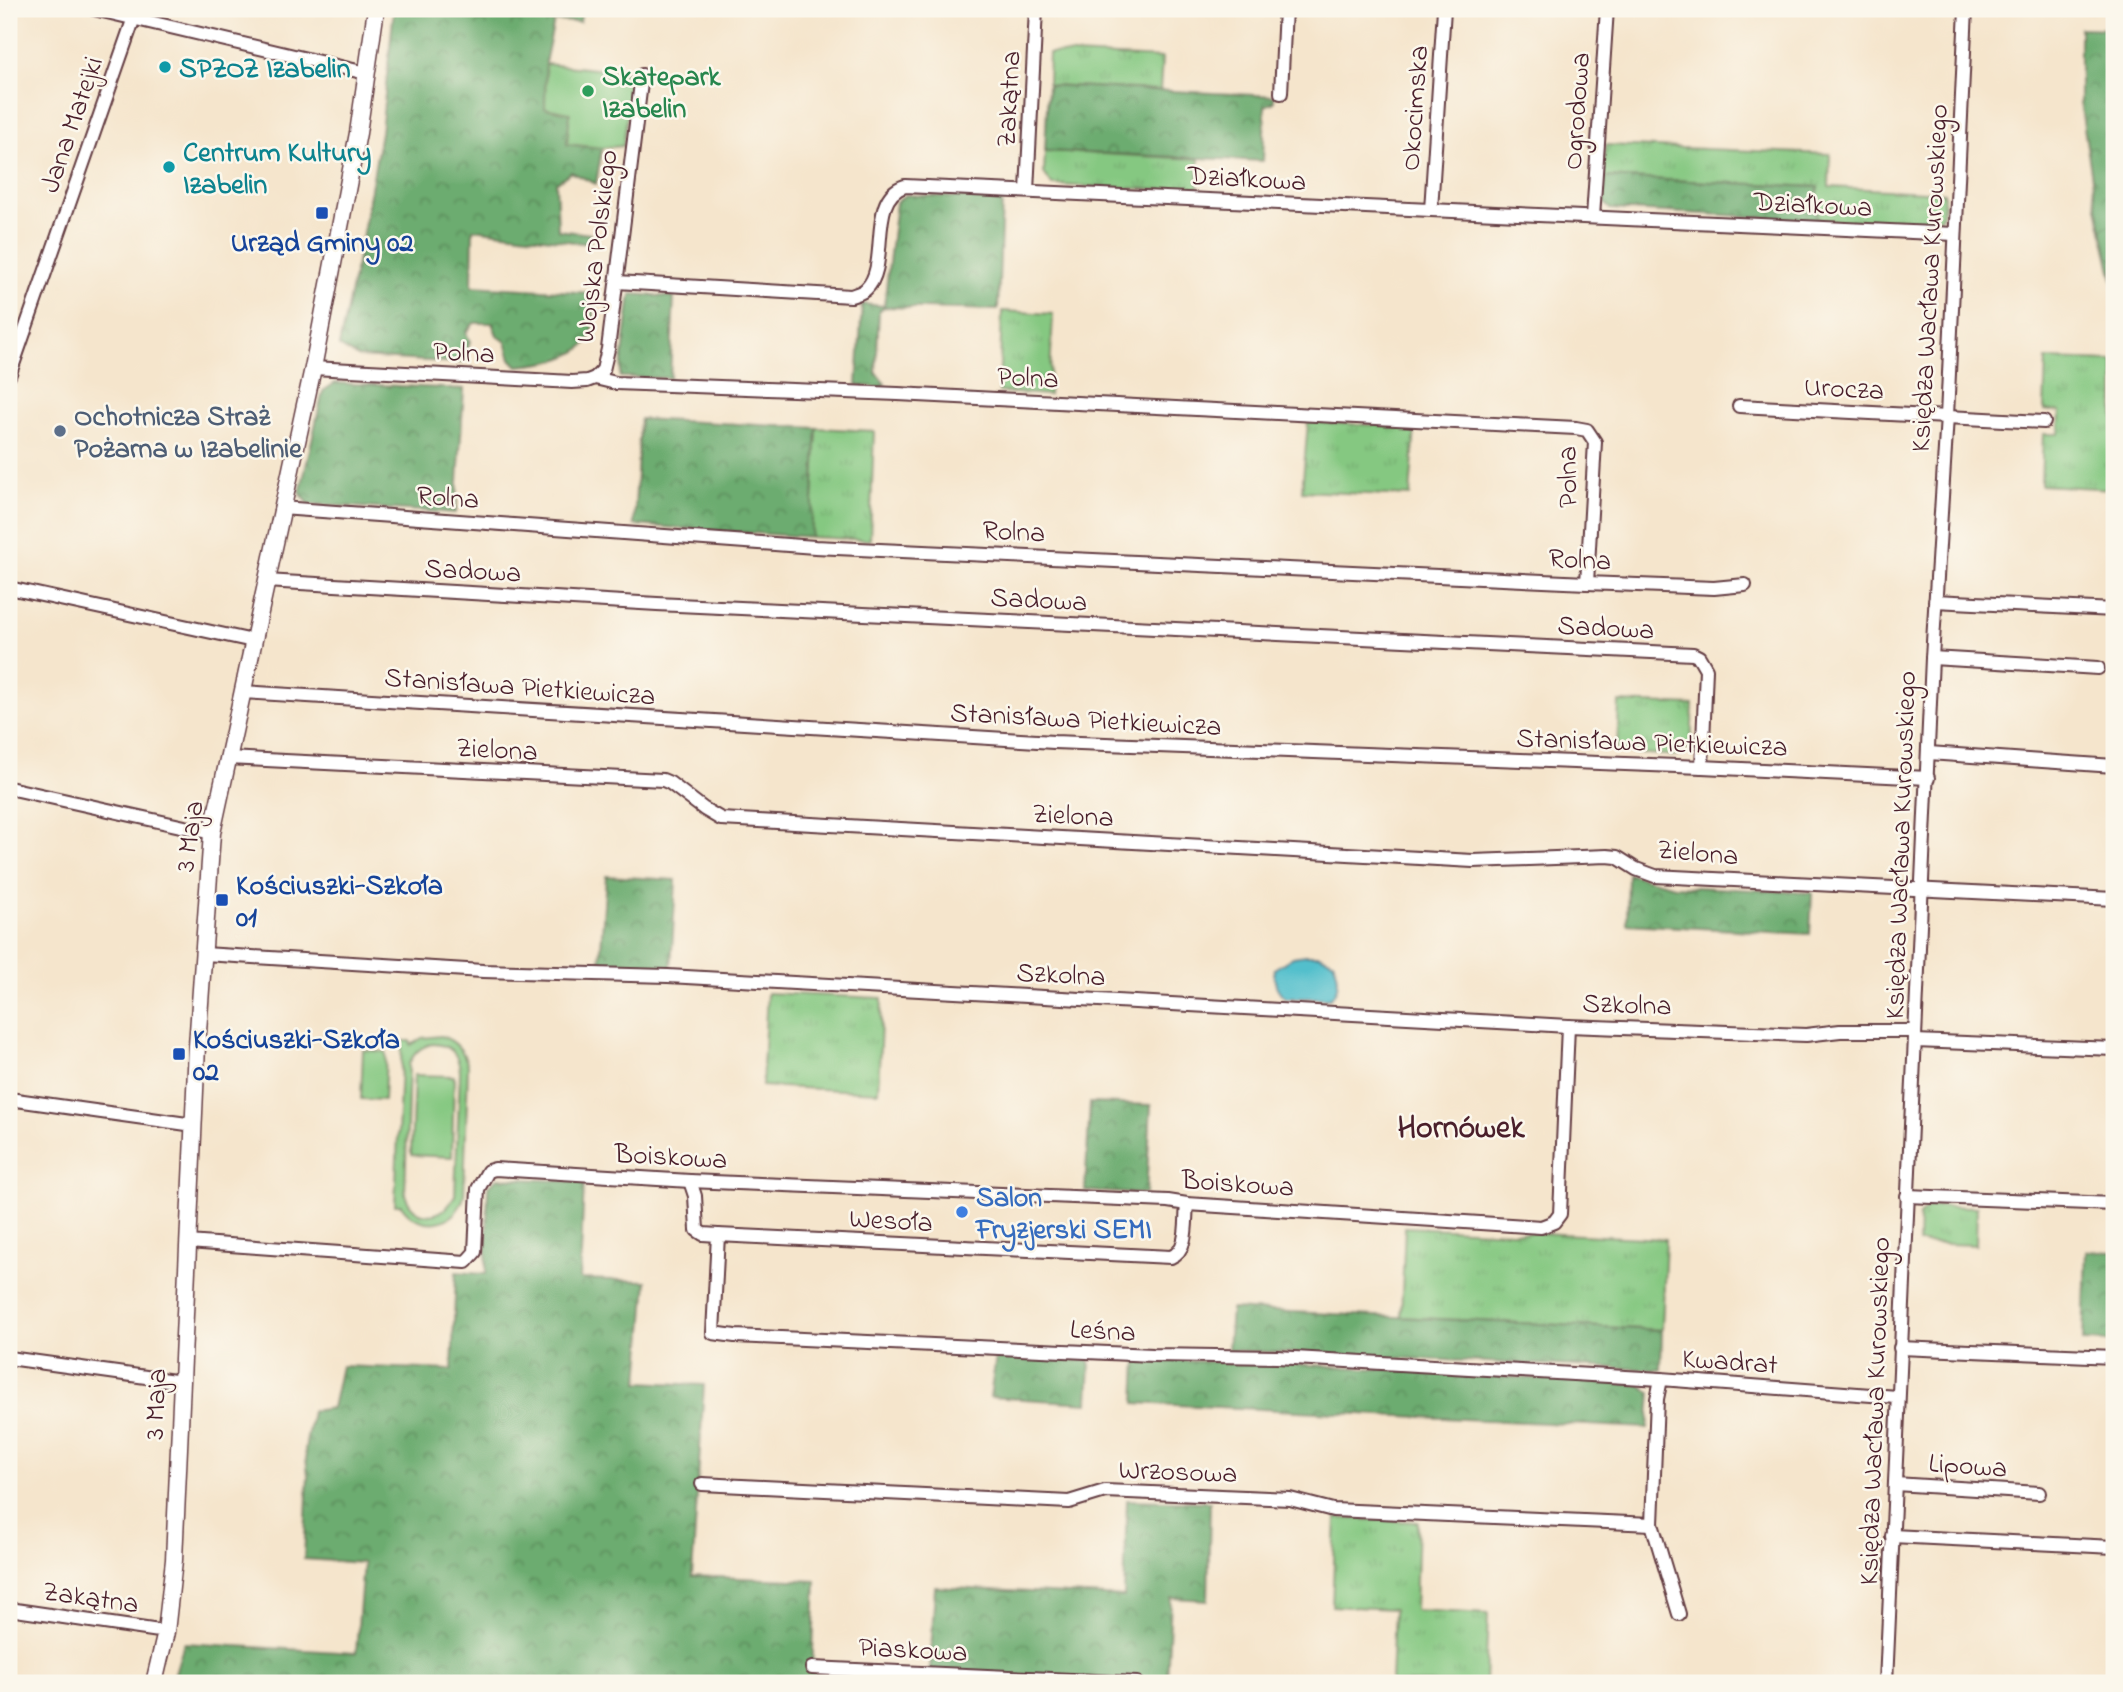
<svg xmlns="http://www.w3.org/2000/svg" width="2123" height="1692" font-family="'Indie Flower',sans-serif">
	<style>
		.grass { fill: url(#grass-tufts); stroke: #687456; stroke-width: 2 }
		.forest { fill: url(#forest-crowns); stroke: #5b664d; stroke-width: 2 }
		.garden { fill: #85c881; stroke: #687456; stroke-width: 2; fill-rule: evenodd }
		.water { fill: #52bfcc; stroke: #4e6f7c; stroke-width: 2 }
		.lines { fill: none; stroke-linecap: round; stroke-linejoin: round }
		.minor-casing { stroke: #643d43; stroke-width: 16 }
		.tertiary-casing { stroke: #643d43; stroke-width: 19 }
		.minor { stroke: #fff; stroke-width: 12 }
		.tertiary { stroke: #fff; stroke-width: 16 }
		.culture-dot { fill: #0f9aa8; stroke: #fbf7ec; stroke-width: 2.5 }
		.leisure-dot { fill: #2e9e5b; stroke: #fbf7ec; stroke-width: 2.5 }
		.transit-dot { fill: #1a4fb4; stroke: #fbf7ec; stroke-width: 2.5 }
		.service-dot { fill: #5c6f8a; stroke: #fbf7ec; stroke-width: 2.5 }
		.shop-dot { fill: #3f7fe0; stroke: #fbf7ec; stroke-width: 2.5 }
		.labels { text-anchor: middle; stroke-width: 5; stroke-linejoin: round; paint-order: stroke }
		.culture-label { font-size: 28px; font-weight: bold; fill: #0d838f; stroke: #fbf7ec; text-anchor: start }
		.leisure-label { font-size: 28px; font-weight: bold; fill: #27864d; stroke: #fbf7ec; text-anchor: start }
		.street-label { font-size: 28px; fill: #4a1f2b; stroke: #fbf7ec }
		.transit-label { font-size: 28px; font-weight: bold; fill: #164399; stroke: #fbf7ec; text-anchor: start }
		.service-label { font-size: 28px; font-weight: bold; fill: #4e5e75; stroke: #fbf7ec; text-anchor: start }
		.shop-label { font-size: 28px; font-weight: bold; fill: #366cbe; stroke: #fbf7ec; text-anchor: start }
		.quarter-label { font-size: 32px; font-weight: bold; fill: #4a1f2b; stroke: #fbf7ec }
	</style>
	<defs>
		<pattern id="grass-tufts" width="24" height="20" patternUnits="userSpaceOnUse" patternTransform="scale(1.75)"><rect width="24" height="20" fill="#85c881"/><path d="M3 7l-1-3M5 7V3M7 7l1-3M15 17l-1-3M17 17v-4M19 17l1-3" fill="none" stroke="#74ab70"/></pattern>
		<pattern id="forest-crowns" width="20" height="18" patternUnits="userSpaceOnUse" patternTransform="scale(1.75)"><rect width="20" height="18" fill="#6cac6f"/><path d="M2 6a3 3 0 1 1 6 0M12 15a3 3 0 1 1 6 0" fill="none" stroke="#5b8b5b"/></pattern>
	</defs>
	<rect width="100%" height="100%" fill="#fbf7ec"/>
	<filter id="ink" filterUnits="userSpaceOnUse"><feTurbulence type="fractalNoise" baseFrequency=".0143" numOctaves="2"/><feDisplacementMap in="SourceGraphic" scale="14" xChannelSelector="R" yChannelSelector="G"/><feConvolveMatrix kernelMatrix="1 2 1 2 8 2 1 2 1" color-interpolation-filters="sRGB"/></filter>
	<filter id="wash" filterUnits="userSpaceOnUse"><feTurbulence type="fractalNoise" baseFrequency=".00686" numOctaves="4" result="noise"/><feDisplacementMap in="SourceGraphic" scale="28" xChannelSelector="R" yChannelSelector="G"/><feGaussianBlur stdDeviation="1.57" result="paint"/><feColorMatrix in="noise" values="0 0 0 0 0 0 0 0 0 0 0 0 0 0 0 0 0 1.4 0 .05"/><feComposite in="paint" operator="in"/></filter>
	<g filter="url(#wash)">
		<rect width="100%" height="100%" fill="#f5e5cc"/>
		<g class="grass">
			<polygon points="1049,53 1162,58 1160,90 1048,85"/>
			<polygon points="1606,145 1830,154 1829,187 1944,193 1943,215 1932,226 1817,220 1817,187 1603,177"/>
			<polygon points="1045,151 1199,159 1198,191 1052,185 1044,173"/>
			<polygon points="1002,311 1053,314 1049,395 999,392"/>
			<polygon points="2046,359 2114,361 2114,489 2041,485 2043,434 2059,434 2060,412 2044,410"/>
			<polygon points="1308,422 1415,427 1410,496 1302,491"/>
			<polygon points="817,428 874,431 870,540 811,537"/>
			<polygon points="1619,702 1693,705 1691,745 1680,756 1617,752"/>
			<polygon points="767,993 882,998 878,1092 762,1086"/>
			<polygon points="1929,1206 1977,1207 1976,1245 1918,1243 1919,1215"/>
			<polygon points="1405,1227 1666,1239 1662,1330 1401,1317"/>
			<polygon points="1336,1518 1418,1522 1415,1610 1488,1614 1485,1683 1391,1683 1394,1609 1332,1606"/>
		</g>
		<g class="forest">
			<path d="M 394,9 L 582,9 L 580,22 L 554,21 L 546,58 L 545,108 L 570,112 L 567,144 L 602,148 L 596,184 L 571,172 L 556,183 L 558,230 L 591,234 L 589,244 L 473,229 L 472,286 L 594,293 C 593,305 595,322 592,333 C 584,359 541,364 518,366 L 511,359 L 506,342 L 497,335 L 492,323 L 474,323 L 466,332 L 470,342 L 463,363 L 358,357 L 339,346 L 362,239 L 381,132 Z"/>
			<polygon points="2080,28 2114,29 2114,284 2095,198 2080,101"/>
			<polygon points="1048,85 1274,96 1274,102 1265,106 1263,161 1045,151"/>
			<polygon points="1603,177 1818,187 1817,220 1610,209 1602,200"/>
			<polygon points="905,195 1002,199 998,310 884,307 879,311 876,373 885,384 881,388 857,385 862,304 884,306 896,203"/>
			<polygon points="631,294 674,297 670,378 620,377"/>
			<polygon points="335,383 464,389 456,513 309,504 300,493 323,391"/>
			<polygon points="640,419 817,428 811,537 634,525"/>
			<polygon points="1628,874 1675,886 1812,893 1810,934 1627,924"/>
			<polygon points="606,876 676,880 671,968 600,963"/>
			<polygon points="1090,1103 1151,1105 1146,1194 1085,1191"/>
			<polygon points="498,1178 584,1182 580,1279 647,1281 639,1382 704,1385 692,1576 816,1581 812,1673 823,1674 823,1683 172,1683 184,1643 356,1653 363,1563 304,1559 308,1475 305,1449 312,1411 332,1408 341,1366 452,1370 456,1272 486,1274 488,1186"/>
			<polygon points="2086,1251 2114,1252 2114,1342 2083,1341"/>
			<polygon points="1231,1309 1662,1330 1661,1370 1228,1350"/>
			<polygon points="996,1356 1090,1361 1088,1403 990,1397"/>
			<polygon points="1137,1360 1278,1363 1640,1385 1651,1393 1648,1428 1135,1403"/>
			<polygon points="1127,1500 1210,1502 1208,1600 1171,1598 1167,1683 918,1683 919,1679 930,1668 935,1587 1124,1597"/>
		</g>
		<g class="garden">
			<polygon points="546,64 633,73 623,146 602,148 567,144 570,113 545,108"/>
			<path d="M 441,1036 C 456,1041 463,1050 468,1065 L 464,1196 C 456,1228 418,1231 401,1205 L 395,1205 L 402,1041 L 410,1041 L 411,1045 L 422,1038 ZM 432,1044 C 450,1044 459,1054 460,1072 L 455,1195 C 444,1221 413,1222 405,1194 L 409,1064 C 414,1053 420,1047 432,1044 Z"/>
			<polygon points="363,1050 386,1052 384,1100 361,1099"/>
			<polygon points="414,1075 454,1076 452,1157 411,1155"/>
		</g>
		<path class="water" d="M 1305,955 L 1319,955 L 1333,961 C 1339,973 1341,989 1330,998 L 1286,998 C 1276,990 1274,983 1274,969 L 1293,957 Z"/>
	</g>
	<g filter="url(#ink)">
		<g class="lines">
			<defs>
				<g id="minor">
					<polyline points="94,9 366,73"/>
					<polyline points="1281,93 1285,9"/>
					<polyline points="1027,191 1036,9"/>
					<polyline points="1431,210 1444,9"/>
					<polyline points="1593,217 1607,9"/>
					<path d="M 617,282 L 851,296 C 856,294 862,293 866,289 C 891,266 866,198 905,186 L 1955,234"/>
					<polyline points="313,368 572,382 587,381 595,378 616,383 898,394 1576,428 1587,430 1595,442 1587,583"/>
					<polyline points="9,376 137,9"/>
					<polyline points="595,378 603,370 608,349 642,75"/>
					<polyline points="1739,406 2044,422"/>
					<polyline points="281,508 815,547 1587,583 1714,588 1745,585"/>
					<polyline points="266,581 657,604 1693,654 1699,657 1706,669 1702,767"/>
					<polyline points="9,588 253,641"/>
					<polyline points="1935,601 2114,610"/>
					<polyline points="1932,658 2098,668"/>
					<polyline points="242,692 1054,742 1702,767 1928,778"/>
					<polyline points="1929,753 2114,766"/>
					<polyline points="227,758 663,780 670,783 704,809 721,819 1473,861 1607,856 1617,857 1636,869 1655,876 2114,899"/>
					<polyline points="9,788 212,833"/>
					<polyline points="204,954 483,971 668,976 1568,1026 1806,1035 1840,1031 1915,1031"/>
					<polyline points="1915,1041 2114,1049"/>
					<polyline points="9,1099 194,1125"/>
					<polyline points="690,1181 695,1196 697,1230 703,1234 718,1235 713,1333 735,1336 1153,1355 1277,1357 1661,1379"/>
					<polyline points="1907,1196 2114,1204"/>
					<path d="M 718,1235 L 1171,1257 C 1189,1250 1185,1221 1187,1204"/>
					<polyline points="188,1242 466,1262 475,1252 478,1189 488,1171 495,1169 690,1181 1168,1201 1187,1204 1541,1227 1554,1222 1560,1214 1568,1026"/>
					<polyline points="1900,1348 2114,1357"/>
					<polyline points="9,1358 182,1382"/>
					<polyline points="702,1484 1069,1502 1105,1491 1290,1499 1333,1510 1652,1524"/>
					<polyline points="1895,1484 2039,1493"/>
					<polyline points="1892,1536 2114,1547"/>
					<polyline points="9,1609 166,1632"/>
					<polyline points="1679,1614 1652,1524 1657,1399 1661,1379 1897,1397"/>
					<polyline points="812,1668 1137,1683"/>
					<polyline points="1886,1683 1932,658 1947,416 1966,9"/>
				</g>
				<polyline id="tertiary" points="154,1683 166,1632 174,1560 197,1046 212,833 313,368 358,133 376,9"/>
			</defs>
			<use href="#minor" class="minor-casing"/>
			<use href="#tertiary" class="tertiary-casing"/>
			<use href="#minor" class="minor"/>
			<use href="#tertiary" class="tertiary"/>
		</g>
	</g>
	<g class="culture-dot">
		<circle cx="165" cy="67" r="7"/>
		<circle cx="169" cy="167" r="7"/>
	</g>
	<circle class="leisure-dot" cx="588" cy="91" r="7"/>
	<g class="transit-dot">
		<rect x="315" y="206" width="14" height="14" rx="3.5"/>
		<rect x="215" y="893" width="14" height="14" rx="3.5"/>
		<rect x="172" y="1047" width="14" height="14" rx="3.5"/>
	</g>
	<circle class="service-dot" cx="60" cy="431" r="7"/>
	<circle class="shop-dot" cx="962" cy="1212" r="7"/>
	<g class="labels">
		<g class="culture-label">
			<text x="179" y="77">SPZOZ Izabelin</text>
			<text x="183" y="161">Centrum Kultury<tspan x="183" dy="32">Izabelin</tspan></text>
		</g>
		<g class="leisure-label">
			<text x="602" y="85">Skatepark<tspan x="602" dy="32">Izabelin</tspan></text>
		</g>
		<g class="street-label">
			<text transform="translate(1007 99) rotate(-87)" y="10">Zakątna</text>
			<text transform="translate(1413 108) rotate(-86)" y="10">Okocimska</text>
			<text transform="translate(1575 111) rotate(-86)" y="10">Ogrodowa</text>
			<text transform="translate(70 124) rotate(-71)" y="10">Jana Matejki</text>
			<text transform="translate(1247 177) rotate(3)" y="10">Działkowa</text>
			<text transform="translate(1813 203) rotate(3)" y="10">Działkowa</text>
			<text transform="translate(595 246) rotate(-83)" y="10">Wojska Polskiego</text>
			<text transform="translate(1928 278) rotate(-87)" y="10">Księdza Wacława Kurowskiego</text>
			<text transform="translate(464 351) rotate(3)" y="10">Polna</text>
			<text transform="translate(1028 376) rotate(3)" y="10">Polna</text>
			<text transform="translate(1844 387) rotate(3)" y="10">Urocza</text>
			<text transform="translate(1566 477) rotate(-91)" y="10">Polna</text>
			<text transform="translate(448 496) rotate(4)" y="10">Rolna</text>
			<text transform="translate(1014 530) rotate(3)" y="10">Rolna</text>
			<text transform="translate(1580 558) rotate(3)" y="10">Rolna</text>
			<text transform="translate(473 569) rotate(3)" y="10">Sadowa</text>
			<text transform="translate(1039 598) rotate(3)" y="10">Sadowa</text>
			<text transform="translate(1606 626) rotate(3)" y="10">Sadowa</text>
			<text transform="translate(520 685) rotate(4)" y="10">Stanisława Pietkiewicza</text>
			<text transform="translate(1086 718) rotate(3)" y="10">Stanisława Pietkiewicza</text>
			<text transform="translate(1652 741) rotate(2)" y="10">Stanisława Pietkiewicza</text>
			<text transform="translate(497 748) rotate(3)" y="10">Zielona</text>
			<text transform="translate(1073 814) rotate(3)" y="10">Zielona</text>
			<text transform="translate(188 836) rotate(-82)" y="10">3 Maja</text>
			<text transform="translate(1899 845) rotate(-88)" y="10">Księdza Wacława Kurowskiego</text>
			<text transform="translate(1698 851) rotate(5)" y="10">Zielona</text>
			<text transform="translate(1061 973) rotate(3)" y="10">Szkolna</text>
			<text transform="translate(1627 1003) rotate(2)" y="10">Szkolna</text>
			<text transform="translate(671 1155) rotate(3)" y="10">Boiskowa</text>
			<text transform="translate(1238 1182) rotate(4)" y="10">Boiskowa</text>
			<text transform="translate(891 1219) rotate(3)" y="10">Wesoła</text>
			<text transform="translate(1103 1329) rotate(3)" y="10">Leśna</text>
			<text transform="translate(1730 1360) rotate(4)" y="10">Kwadrat</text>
			<text transform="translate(154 1404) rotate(-88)" y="10">3 Maja</text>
			<text transform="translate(1873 1411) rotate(-88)" y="10">Księdza Wacława Kurowskiego</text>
			<text transform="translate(1968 1464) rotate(4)" y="10">Lipowa</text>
			<text transform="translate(1178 1470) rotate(2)" y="10">Wrzosowa</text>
			<text transform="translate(91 1596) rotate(8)" y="10">Zakątna</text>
			<text transform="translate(913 1648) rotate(3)" y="10">Piaskowa</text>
		</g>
		<g class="transit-label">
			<text x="322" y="251" text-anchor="middle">Urząd Gminy 02</text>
			<text x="236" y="894">Kościuszki-Szkoła<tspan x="236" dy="32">01</tspan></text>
			<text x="193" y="1048">Kościuszki-Szkoła<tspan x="193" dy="32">02</tspan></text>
		</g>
		<g class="service-label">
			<text x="74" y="425">Ochotnicza Straż<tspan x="74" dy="32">Pożarna w Izabelinie</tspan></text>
		</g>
		<g class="shop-label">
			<text x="976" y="1206">Salon<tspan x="976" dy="32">Fryzjerski SEMI</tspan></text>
		</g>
		<g class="quarter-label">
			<text x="1461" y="1137">Hornówek</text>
		</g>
	</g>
	<rect width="2123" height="1692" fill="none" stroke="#fbf7ec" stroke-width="35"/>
</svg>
